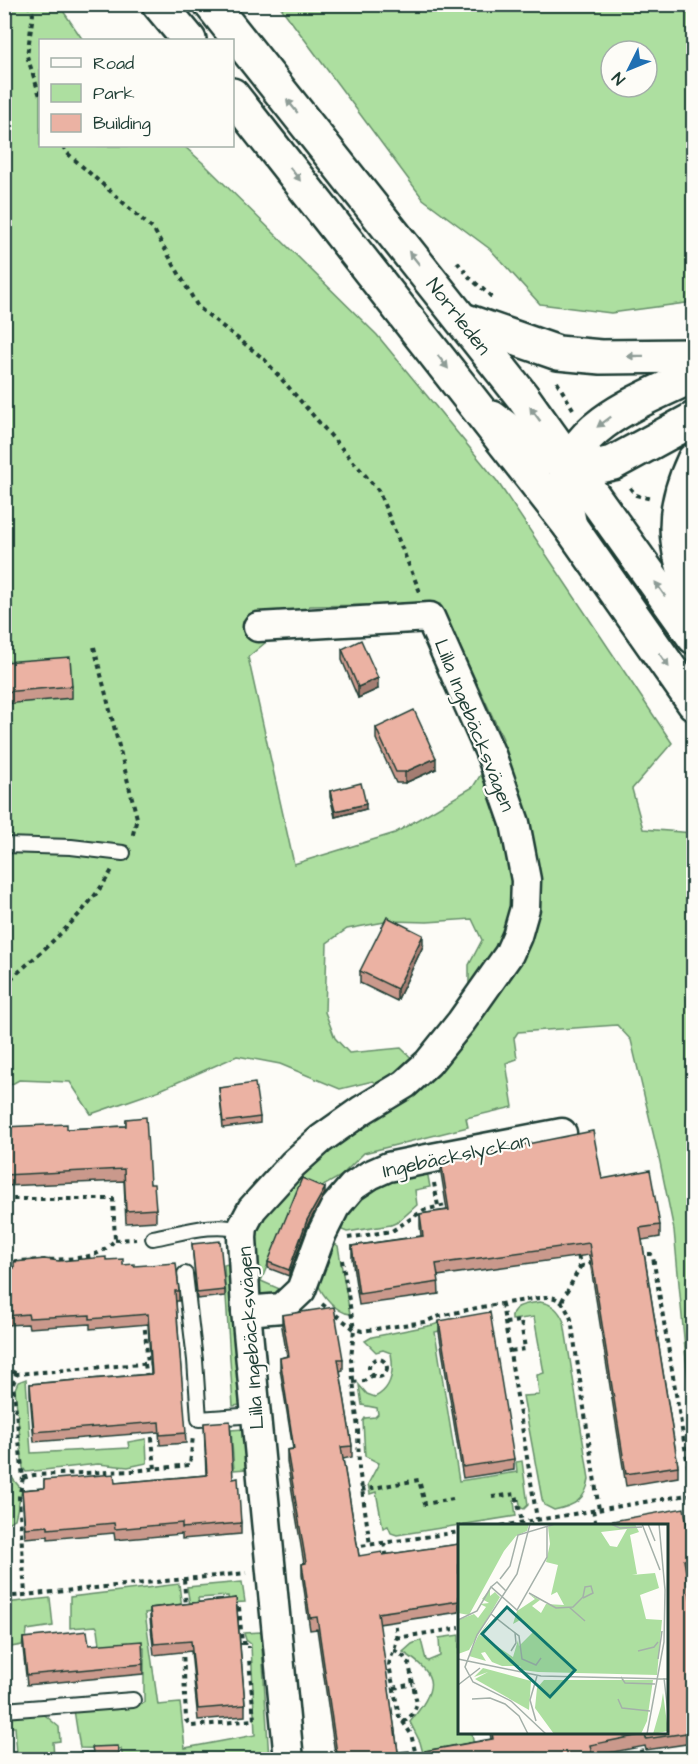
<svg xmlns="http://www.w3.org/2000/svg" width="698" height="1764" font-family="'Architects Daughter',sans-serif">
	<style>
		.green { fill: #addfa0; stroke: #668e6a; stroke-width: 1.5; fill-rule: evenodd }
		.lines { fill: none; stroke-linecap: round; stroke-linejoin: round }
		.lane-casing { stroke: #1f3d34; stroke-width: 18 }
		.street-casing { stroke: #1f3d34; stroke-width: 33 }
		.secondary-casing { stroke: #1f3d34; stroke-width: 38 }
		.highway-casing { stroke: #1f3d34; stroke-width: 38 }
		.path { stroke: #1f3d34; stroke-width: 4; stroke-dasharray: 4.5 4.5; stroke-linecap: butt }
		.lane { stroke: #fdfcf7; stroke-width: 14 }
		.street { stroke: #fdfcf7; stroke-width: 28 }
		.secondary { stroke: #fdfcf7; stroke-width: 33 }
		.highway { stroke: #fdfcf7; stroke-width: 33 }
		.wall { fill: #ca998c; stroke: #1f3d34; stroke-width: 1.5 }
		.shaded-wall { fill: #a47d72; stroke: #1f3d34; stroke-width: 1.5 }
		.building { fill: #ebb2a3; stroke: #1f3d34; stroke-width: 1.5 }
		.oneway { fill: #8e9c96 }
		.labels { text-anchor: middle; stroke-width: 4.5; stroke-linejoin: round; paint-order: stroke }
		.street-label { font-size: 20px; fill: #1f3d34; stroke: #fdfcf7 }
		.inset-road { fill: none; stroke: #a4b0a9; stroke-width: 1.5 }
		.view { fill: #0f766e; fill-opacity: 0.15; stroke: #0f766e; stroke-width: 3 }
		.inset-edge { fill: none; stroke: #1f3d34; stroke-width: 3 }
	</style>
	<rect width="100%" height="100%" fill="#fdfcf7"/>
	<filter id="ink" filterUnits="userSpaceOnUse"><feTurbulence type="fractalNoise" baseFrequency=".0167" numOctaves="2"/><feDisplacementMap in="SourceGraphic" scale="12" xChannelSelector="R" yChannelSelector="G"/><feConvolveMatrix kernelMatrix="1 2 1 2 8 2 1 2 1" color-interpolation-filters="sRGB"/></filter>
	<g filter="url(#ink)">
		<g class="green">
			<path d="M 5,5 L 59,5 L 83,40 L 40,40 L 40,146 L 184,146 L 203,163 L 377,335 L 497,481 L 672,743 L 632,789 L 643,829 L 693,833 L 693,1435 L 674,1230 L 660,1162 L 631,1040 L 617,1025 L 518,1032 L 514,1038 L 517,1059 L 506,1063 L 513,1107 L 466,1118 L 468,1127 L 364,1153 L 341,1176 L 318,1189 L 301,1183 L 261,1281 L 282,1290 L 277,1297 L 263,1296 L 259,1293 L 255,1246 L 257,1231 L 262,1216 L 293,1171 L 398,1098 L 373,1081 L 340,1089 L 280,1064 L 237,1056 L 160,1090 L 91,1114 L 70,1082 L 19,1080 L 5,1088 ZM 440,604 L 503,739 L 473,787 L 395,833 L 294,864 L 248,657 L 310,606 ZM 472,919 L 482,940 L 469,965 L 469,1008 L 424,1070 L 401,1048 L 349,1053 L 335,1038 L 325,1012 L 327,943 L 347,929 L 390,921 L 427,922 Z"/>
			<path d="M 279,5 L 693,5 L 693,302 L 611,313 L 540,304 L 490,249 L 423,199 ZM 611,51 L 647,51 L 647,87 L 611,87 Z"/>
			<polygon points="425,1173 428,1176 430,1187 415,1190 417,1205 398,1222 391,1225 347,1232 342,1230 340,1226 341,1220 373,1184"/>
			<path d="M 335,1244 L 338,1246 L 350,1314 C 337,1313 322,1295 318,1284 L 331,1248 Z"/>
			<polygon points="228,1264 241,1405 233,1406 224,1265"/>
			<path d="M 540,1302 C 553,1304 559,1310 564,1322 L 589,1479 C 586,1500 574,1506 554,1510 L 544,1505 L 542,1499 L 523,1396 L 539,1395 L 537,1375 L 544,1373 L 534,1317 L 512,1320 C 510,1304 528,1304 540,1302 Z"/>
			<path d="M 451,1319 L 453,1320 L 448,1329 L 435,1332 L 459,1481 L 517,1472 L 516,1462 L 522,1461 L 528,1505 L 524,1509 L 521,1508 L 519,1500 L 514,1501 L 516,1516 L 397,1535 L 391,1533 L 388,1526 L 383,1528 L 376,1492 L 370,1494 L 368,1484 L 379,1463 L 365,1456 L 363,1421 L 365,1418 L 375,1417 L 378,1414 L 377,1408 L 362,1405 L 359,1385 L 367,1394 L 375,1397 C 393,1388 394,1370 391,1353 L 383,1350 L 376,1352 L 365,1341 L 372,1337 L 433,1325 Z"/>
			<polygon points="26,1379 31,1453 129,1448 128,1442 146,1439 147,1463 128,1467 98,1464 26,1472 23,1468 15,1389 18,1382"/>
			<polygon points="243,1429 246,1469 234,1470 231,1430"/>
			<polygon points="4,1468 22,1490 15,1519 5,1524"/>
			<polygon points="242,1582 245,1602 229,1603 228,1596 198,1598 199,1605 190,1605 187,1587"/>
			<polygon points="179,1584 182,1608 145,1613 158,1705 180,1703 185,1748 255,1735 251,1644 246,1640 244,1633 261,1632 269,1759 123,1759 121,1749 80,1748 74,1710 144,1703 144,1648 101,1652 98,1629 96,1626 70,1628 70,1597"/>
			<polygon points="50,1598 53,1626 27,1630 26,1639 23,1640 22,1645 5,1648 5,1603"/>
			<path d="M 459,1635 L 460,1732 L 472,1733 L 474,1748 L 424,1757 L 420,1742 L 410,1722 C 436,1689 441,1676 403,1652 L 412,1644 L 421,1640 L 426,1660 L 428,1661 L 440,1656 L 439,1638 Z"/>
			<polygon points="40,1711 59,1727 60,1741 53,1742 54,1759 30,1759 17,1754 15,1727 5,1727 4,1716"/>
		</g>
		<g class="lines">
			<defs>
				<g id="lane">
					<polyline points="4,845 71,847 123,853"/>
					<path d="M 153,1238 C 181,1233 215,1221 243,1231"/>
					<polyline points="185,1274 195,1360 199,1419 255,1415"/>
					<polyline points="4,1710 133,1700"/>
				</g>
				<g id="street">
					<polyline points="258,627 430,617 492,757 515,823 526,880 525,908 517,936 509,954 461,1022 428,1063 405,1084 362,1110 321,1139 293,1164 252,1209 243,1226 242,1237 246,1311 289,1760"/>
					<polyline points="246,1311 282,1308 301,1290 322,1233 335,1207 352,1187 370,1175 388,1167 422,1160 562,1133"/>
				</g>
				<g id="secondary">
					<polyline points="463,320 558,353 601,357 694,356"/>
					<polyline points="492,418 529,446 549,456 594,467 613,463 694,419"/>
					<path d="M 694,460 C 669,513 674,546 694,600"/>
					<path d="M 570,526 C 567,511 563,495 565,480 C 573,422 648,398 694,375"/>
				</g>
				<g id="highway">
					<polyline points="159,4 189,40"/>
					<polyline points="211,4 522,396 694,637"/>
					<polyline points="232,95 570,526 694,703"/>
				</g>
			</defs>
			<use href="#lane" class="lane-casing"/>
			<use href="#street" class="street-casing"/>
			<use href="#secondary" class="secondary-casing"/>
			<use href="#highway" class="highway-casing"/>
			<g class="path">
				<polyline points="28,4 33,14 27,56 40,96"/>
				<polyline points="63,146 66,152 154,230 198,307 264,359 378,490 420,592"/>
				<polyline points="457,262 471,279 492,297"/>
				<polyline points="557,382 573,409"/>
				<polyline points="630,488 636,495 651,499"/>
				<polyline points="94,647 137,818 132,838"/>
				<path d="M 4,985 C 44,949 85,916 112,870"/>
				<polyline points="434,1183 438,1206"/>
				<path d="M 4,1199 L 113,1199 L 115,1240 C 111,1244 106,1249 100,1252 C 84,1262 27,1259 4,1262"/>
				<polyline points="348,1238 392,1231 424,1210 450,1204"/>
				<polyline points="115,1240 136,1239"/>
				<polyline points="639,1254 651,1254 653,1257 694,1501"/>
				<polyline points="342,1260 354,1329 351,1359 358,1430 359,1468 370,1545"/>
				<polyline points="580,1267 593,1262"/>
				<polyline points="562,1301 580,1267 578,1253"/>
				<path d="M 322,1304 L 354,1329 L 362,1331 L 424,1322 L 440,1316 L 481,1307 L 545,1297 C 561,1296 565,1306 571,1319 L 599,1510"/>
				<polyline points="502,1304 537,1519"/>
				<polyline points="144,1320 148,1364"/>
				<polyline points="505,1323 521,1321 525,1349 510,1351"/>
				<circle cx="378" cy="1368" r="9"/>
				<polyline points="154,1363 17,1374 13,1384 23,1478 34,1475 132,1471 190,1465 193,1436"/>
				<polyline points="145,1364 147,1378"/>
				<polyline points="4,1367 17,1374"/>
				<polyline points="353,1382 364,1381 373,1375"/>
				<polyline points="151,1428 155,1469"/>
				<polyline points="23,1478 19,1497 25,1595"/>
				<polyline points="361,1490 419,1480 425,1504 453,1499"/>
				<polyline points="492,1497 516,1494 522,1522"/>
				<polyline points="593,1510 596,1526"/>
				<polyline points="501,1526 693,1494"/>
				<polyline points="384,1543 387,1559"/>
				<polyline points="353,1547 460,1532"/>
				<polyline points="184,1579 186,1607"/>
				<polyline points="4,1597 246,1573"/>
				<polyline points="239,1607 242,1643 248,1643 248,1648"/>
				<path d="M 395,1617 C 396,1628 398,1640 394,1650 C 392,1656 390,1658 389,1665 L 399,1716 L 411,1734 L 417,1760"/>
				<polyline points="396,1638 460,1628"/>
				<polyline points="183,1648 186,1720 191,1726 254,1720 249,1659"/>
				<polyline points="394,1650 404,1657 409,1664 417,1704 413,1714 403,1723"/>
				<polyline points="394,1688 413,1684"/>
				<polyline points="637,1732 643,1760"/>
			</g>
			<use href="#lane" class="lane"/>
			<use href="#street" class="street"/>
			<use href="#secondary" class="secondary"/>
			<use href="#highway" class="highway"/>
		</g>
		<g class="wall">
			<polygon points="342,649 378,689 358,698 342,660"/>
			<polygon points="4,662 72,686 72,698 4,704"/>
			<polygon points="376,728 436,769 405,783 396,783 376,739"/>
			<polygon points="330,791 366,809 335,817 330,797"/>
			<polygon points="423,946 397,1001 360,983 360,971"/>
			<polygon points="219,1088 260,1117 260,1123 223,1128"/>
			<polygon points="126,1119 150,1184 156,1209 156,1221 126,1223 124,1181 4,1186 4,1127 67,1129 126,1126"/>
			<polygon points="441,1161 602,1179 660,1225 660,1237 642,1240 678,1466 678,1477 626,1486 589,1255 438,1276 439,1294 359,1305 352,1258 352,1246 421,1236 420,1226 420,1214 447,1210 441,1173"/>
			<polygon points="325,1193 307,1226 289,1276 268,1268 268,1262"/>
			<polygon points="192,1244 225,1290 225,1296 197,1299"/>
			<polygon points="106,1260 123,1265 134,1266 179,1291 179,1301 176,1301 186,1443 160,1445 159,1432 34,1442 30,1394 30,1384 151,1374 148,1324 90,1329 90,1324 29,1328 28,1324 5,1325 4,1268 59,1261"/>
			<polygon points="282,1315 343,1359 343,1370 340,1371 352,1446 352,1457 343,1459 359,1556 383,1555 459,1544 459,1612 379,1624 398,1752 410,1760 336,1760 317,1629 310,1630 302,1575 302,1564 304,1564 287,1461 287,1450 293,1449 280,1369 280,1358 287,1356 282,1327"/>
			<polygon points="439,1321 514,1459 514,1470 463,1478 439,1332"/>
			<polygon points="204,1423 233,1479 241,1523 241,1534 182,1539 182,1534 115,1540 114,1533 48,1539 48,1536 25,1538 22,1490 44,1488 44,1480 115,1483 206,1475"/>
			<polygon points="666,1526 693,1558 693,1570 686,1571 693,1614 693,1743 646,1750 645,1746 592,1756 593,1760 425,1760 425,1751 491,1739 490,1732 666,1732"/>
			<polygon points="236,1598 245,1705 245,1716 198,1720 191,1651 154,1655 150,1619 150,1608"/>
			<polygon points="23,1638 89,1645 143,1664 143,1674 27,1685 23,1648"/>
		</g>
		<g class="shaded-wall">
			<polygon points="378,678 378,689 358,698 358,687"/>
			<polygon points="436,758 436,769 405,783 405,772"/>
			<polygon points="366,804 366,809 335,817 335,811"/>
			<polygon points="423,935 423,946 397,1001 397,989"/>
			<polygon points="325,1188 325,1193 307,1226 289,1276 289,1270 307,1220"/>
		</g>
		<g class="building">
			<polygon points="361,640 378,678 358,687 342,649"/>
			<polygon points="70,657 72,686 4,692 4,662"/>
			<polygon points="414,710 436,758 405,772 396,772 376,728"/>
			<polygon points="361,783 366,804 335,811 330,791"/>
			<polygon points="387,917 423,935 397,989 360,971"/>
			<polygon points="255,1083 260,1117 223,1122 219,1088"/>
			<polygon points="146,1117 150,1184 154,1184 156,1209 126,1211 124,1169 4,1175 4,1127 67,1124 67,1129 126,1126 126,1119"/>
			<polygon points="593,1131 602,1179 650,1170 660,1225 640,1228 678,1466 626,1474 589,1243 436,1264 439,1282 359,1294 352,1246 423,1236 420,1214 449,1210 441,1161"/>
			<polygon points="302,1178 325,1188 307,1220 289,1270 268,1262"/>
			<polygon points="220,1241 225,1290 197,1293 192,1244"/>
			<polygon points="106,1257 106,1260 123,1259 123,1265 134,1264 134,1266 176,1263 179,1291 175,1291 186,1433 160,1435 159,1422 34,1432 30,1384 152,1374 148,1314 90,1319 90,1315 29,1318 28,1314 5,1316 4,1268 14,1268 14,1262 45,1259 59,1261"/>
			<polygon points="334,1307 343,1359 338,1359 352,1446 341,1447 359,1556 382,1552 383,1555 459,1544 459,1601 378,1613 398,1752 409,1751 410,1760 338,1760 317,1617 310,1618 302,1564 306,1563 287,1450 294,1449 280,1358 289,1356 282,1315"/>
			<polygon points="490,1312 514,1459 463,1467 439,1321"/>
			<polygon points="230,1421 233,1479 238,1478 241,1523 182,1528 182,1523 115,1529 114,1523 48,1529 48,1526 25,1528 22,1490 44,1488 44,1480 114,1474 115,1483 207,1475 204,1423"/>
			<polygon points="684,1508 693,1558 684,1560 693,1614 693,1732 646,1739 645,1734 590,1745 593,1760 537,1760 536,1753 501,1760 426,1760 425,1751 493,1739 492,1732 666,1732 666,1526 585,1526"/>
			<polygon points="236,1598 245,1705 198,1709 191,1641 154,1644 150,1608"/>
			<polygon points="87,1631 89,1645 142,1641 143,1664 27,1675 23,1638"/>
			<polygon points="118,1746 120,1760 59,1760 59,1755 93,1752 92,1747"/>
		</g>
		<defs><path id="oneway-solid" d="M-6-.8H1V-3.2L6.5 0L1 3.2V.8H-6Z" transform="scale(1.5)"/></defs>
		<g class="oneway">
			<use href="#oneway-solid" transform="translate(292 106) rotate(-129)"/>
			<use href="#oneway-solid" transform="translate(295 174) rotate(52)"/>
			<use href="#oneway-solid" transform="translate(414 258) rotate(-129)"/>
			<use href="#oneway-solid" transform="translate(635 356) rotate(179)"/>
			<use href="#oneway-solid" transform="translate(443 362) rotate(52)"/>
			<use href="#oneway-solid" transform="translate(535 414) rotate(-126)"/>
			<use href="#oneway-solid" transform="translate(604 422) rotate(143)"/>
			<use href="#oneway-solid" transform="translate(660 589) rotate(-125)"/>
			<use href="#oneway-solid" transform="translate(664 660) rotate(55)"/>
		</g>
	</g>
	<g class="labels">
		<g class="street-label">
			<text transform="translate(459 316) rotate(52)" y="7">Norrleden</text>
			<text transform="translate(475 725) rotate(68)" y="7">Lilla Ingebäcksvägen</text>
			<text transform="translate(456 1155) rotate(-12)" y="7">Ingebäckslyckan</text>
			<text transform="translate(250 1338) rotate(-94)" y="7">Lilla Ingebäcksvägen</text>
		</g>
	</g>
	<g transform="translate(458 1524)">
		<rect width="210" height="210" fill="#fdfcf7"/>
		<path d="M 0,0 L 71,0 L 69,7 L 58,12 L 46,27 L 11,91 L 0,89 ZM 94,0 L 177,0 L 181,8 L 172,11 L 179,50 L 174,51 L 197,49 L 201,64 L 182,71 L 188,95 L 204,96 L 199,151 L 80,148 L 64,146 L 62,142 L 44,142 L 34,138 L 27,128 L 23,129 L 28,137 L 11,132 L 20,112 L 34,93 L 22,111 L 55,133 L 60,116 L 61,122 L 75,108 L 64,95 L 55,100 L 59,87 L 77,75 L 71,70 L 82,76 L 74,82 L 83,89 L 88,80 L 106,81 L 99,68 L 93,71 L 100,41 L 88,38 L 92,20 L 90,3 ZM 169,5 L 159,23 L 152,22 L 143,8 ZM 32,65 L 32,72 L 37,68 L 42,73 L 11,126 L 0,130 L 0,96 L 16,90 L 20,94 L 28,83 L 22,80 L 31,79 L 24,75 ZM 25,144 L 73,157 L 71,186 L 17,155 L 30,148 L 16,153 ZM 86,156 L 195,156 L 189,197 L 183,210 L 96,210 L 77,184 L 79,164 ZM 205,169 L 210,207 L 195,210 L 203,182 Z" fill="#addfa0" fill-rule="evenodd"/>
		<path class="inset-road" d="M 72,0 L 59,50 L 19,111 L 7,143 L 15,158 L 53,177 L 88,210M 153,0 L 162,4 L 184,3M 184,0 L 202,46M 190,0 L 197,17M 42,55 L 52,42 L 60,11 L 97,0M 33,63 L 39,58 L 48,67M 71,69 L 98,84 L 115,83 L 125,73 L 127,63 L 133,62 L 135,69 L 125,74M 111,83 L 127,97M 33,90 L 61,112 L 64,135 L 78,141 L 83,134M 0,96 L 19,87 L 33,63 L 59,86 L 89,33 L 89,3M 53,127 L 58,119 L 57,109M 180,127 L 196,123 L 200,118M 0,135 L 83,152 L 210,155M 200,135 L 204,107M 163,153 L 167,159 L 197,160M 206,154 L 210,189M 0,161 L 22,144M 14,175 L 32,174 L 47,180 L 61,192 L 70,210M 160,175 L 164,184 L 192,187M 78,197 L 72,176 L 79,152M 189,210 L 206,118 L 207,66 L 201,0"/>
		<path class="view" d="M 49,83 L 117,146 L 92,173 L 24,110 Z"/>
		<rect width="210" height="210" class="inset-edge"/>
	</g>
	<rect width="698" height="1764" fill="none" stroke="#fdfcf7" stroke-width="24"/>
	<rect x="12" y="12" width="674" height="1740" fill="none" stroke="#1f3d34" stroke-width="2" filter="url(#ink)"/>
	<rect x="39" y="39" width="195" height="108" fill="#fdfcf7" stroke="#a4b0a9" stroke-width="1.5"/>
	<rect x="51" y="58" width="30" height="9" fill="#fdfcf7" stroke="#a4b0a9" stroke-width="1.5"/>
	<text x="93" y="69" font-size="18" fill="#1f3d34">Road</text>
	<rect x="51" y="84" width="30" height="18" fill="#addfa0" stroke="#a4b0a9" stroke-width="1.5"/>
	<text x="93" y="99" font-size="18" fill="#1f3d34">Park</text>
	<rect x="51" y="114" width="30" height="18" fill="#ebb2a3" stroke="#a4b0a9" stroke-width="1.5"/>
	<text x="93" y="129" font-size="18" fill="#1f3d34">Building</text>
	<g transform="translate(629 69) rotate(227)"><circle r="28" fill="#fdfcf7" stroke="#a4b0a9" stroke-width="1.5"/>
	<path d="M0-4.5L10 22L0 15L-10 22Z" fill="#1f6fb2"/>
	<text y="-9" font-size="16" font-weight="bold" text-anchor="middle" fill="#1f3d34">N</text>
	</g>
</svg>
